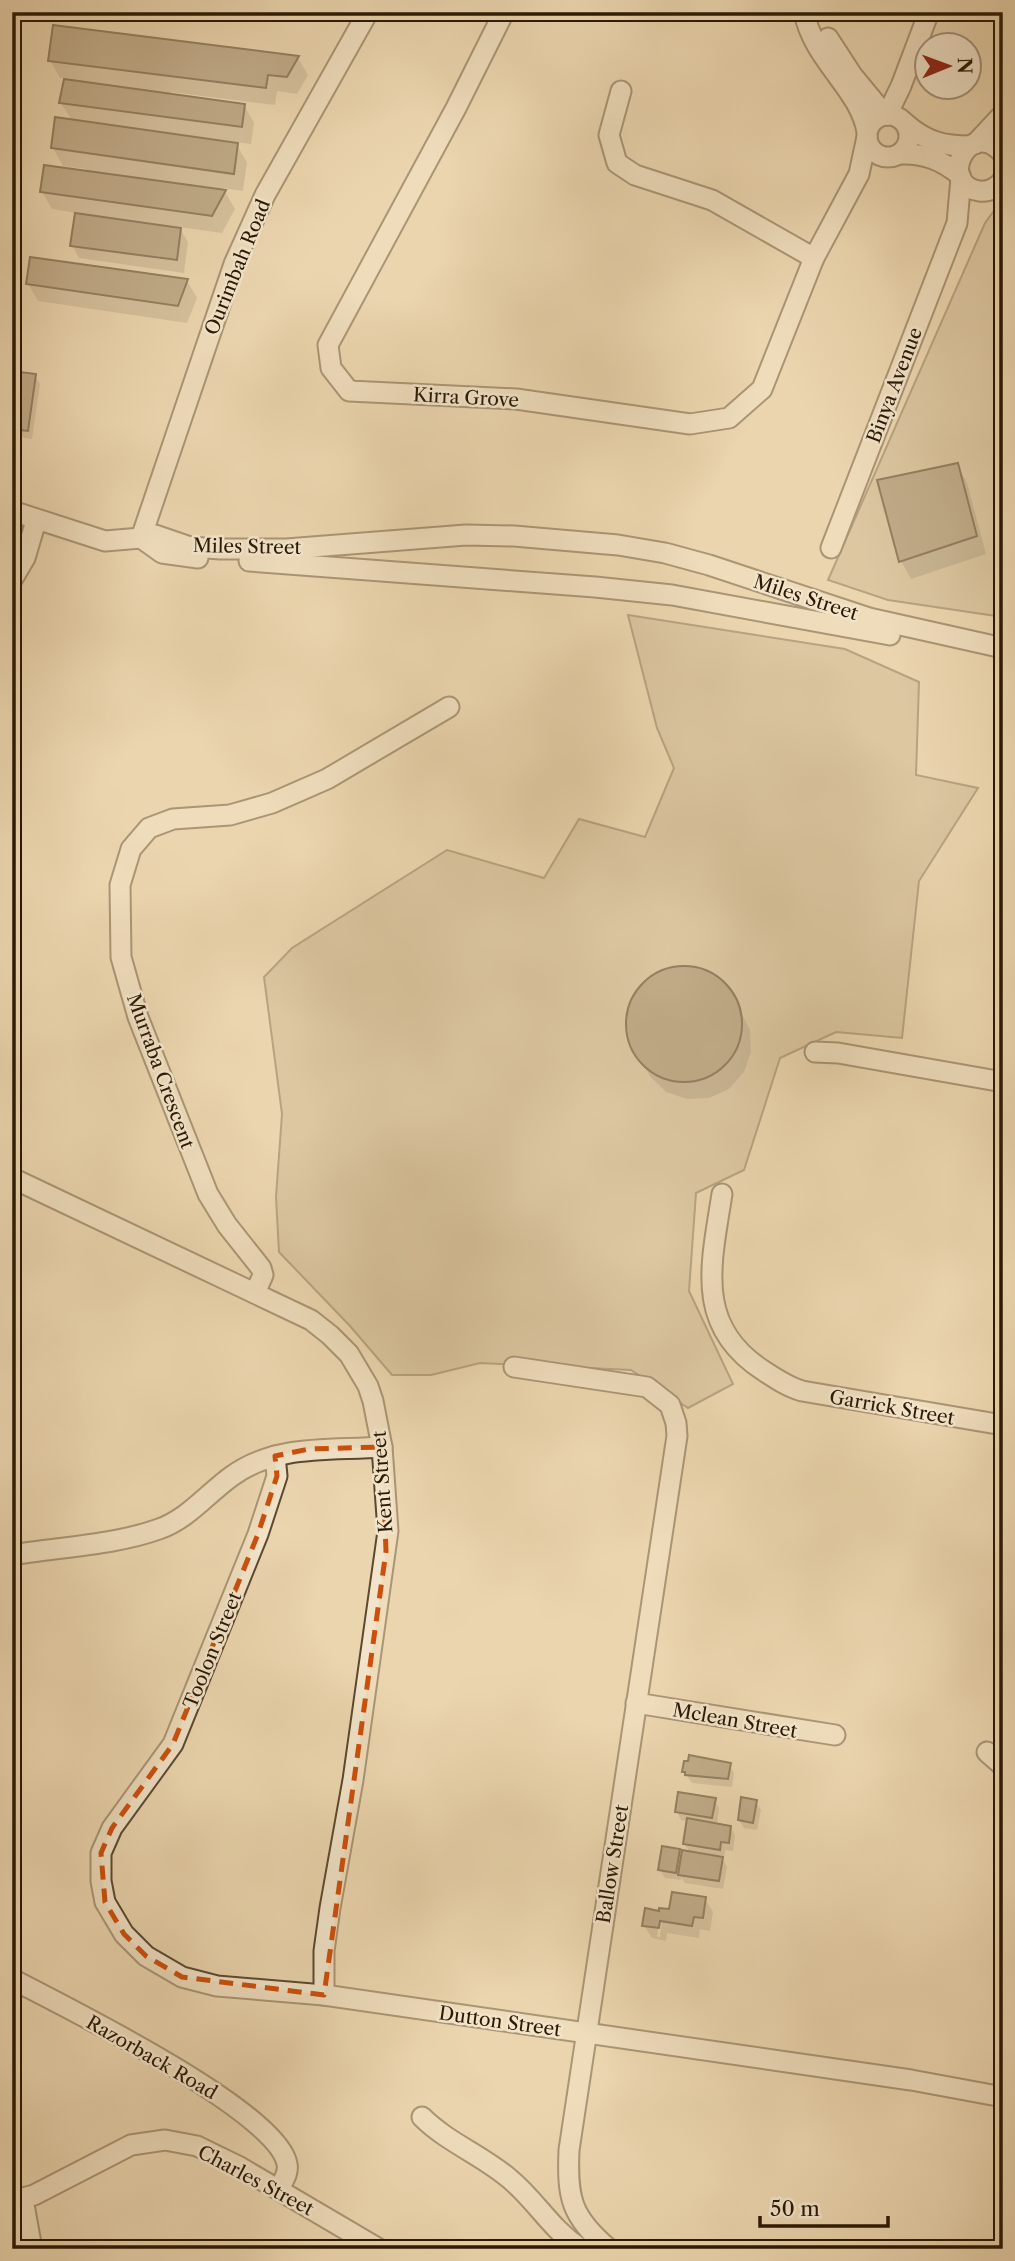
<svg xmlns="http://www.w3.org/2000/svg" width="1015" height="2261" font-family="'Libre Caslon Text',serif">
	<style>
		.green { fill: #cab591; stroke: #7a674a; stroke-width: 2 }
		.shadow { fill: #0003; fill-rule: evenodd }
		.building { fill: #8f7b5c; stroke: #2b1903; stroke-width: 2 }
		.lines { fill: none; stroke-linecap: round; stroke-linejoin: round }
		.minor-casing { stroke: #5b482e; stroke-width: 23 }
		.minor { stroke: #f2e4ca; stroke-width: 19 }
		.marked { fill: none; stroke: #cc4f0b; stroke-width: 5; stroke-dasharray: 14 9; stroke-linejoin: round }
		.labels { text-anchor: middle; stroke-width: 5; stroke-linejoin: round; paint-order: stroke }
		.street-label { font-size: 19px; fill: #2b1903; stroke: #f2e4ca }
	</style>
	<rect width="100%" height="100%" fill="#ebd5ae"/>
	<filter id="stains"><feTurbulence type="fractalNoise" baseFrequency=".00286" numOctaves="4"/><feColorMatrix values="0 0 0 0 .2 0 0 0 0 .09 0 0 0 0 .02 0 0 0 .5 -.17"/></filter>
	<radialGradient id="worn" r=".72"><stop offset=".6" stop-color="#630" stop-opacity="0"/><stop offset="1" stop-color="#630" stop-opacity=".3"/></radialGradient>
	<g class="green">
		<polygon points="1003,207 1003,617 888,600 828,580 985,223 996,208"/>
		<polygon points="628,615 845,649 919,682 916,775 978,788 919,881 902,1038 836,1032 780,1058 744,1170 696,1193 689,1291 733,1384 688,1408 631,1370 480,1363 431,1375 392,1375 350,1326 279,1252 276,1197 282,1114 264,977 292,948 447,850 544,878 579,819 645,837 674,768 657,728"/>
	</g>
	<g class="shadow">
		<polygon points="12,12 20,12 17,31 12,30"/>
		<polygon points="298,58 308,75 297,94 277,91 275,105 171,92 171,95 244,105 254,123 251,144 235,142 247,162 243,191 223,188 235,209 222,233 179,227 188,242 184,273 79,258 72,245 76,213 52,209 42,192 86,172 86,169 63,166 53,148 72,121 61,103 66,78 60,78 50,60"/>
		<polygon points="187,281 197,298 187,323 38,301 28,284"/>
		<polygon points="12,373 35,376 40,384 32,439 12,436"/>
		<polygon points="957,465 967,483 986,554 911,579 901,561"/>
		<polygon points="693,968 714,976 730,991 750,1030 751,1052 744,1072 729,1089 709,1098 687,1099 666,1092 650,1076 630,1038 629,1016 636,995 651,979 671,969"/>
		<polygon points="729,1765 734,1773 732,1787 692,1783 684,1772"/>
		<polygon points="714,1800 719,1808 717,1825 730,1827 735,1835 733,1851 725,1850 724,1858 721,1857 727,1867 723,1889 685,1883 681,1877 681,1880 665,1878 660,1870 679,1850 683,1856 690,1853 685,1844 688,1821 681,1820 677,1812"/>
		<polygon points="756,1802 761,1810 757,1830 744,1828 739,1820"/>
		<path d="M 705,1899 L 713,1912 L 710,1931 L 700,1929 L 699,1938 L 667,1933 L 666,1941 L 652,1938 L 644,1925 L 660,1913 ZM 659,1922 L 662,1922 L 660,1937 L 657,1937 Z"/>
	</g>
	<g class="building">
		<polygon points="53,25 299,56 287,77 268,75 266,88 48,61"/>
		<polygon points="64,79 245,104 242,127 59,103"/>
		<polygon points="55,117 238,143 234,174 51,148"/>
		<polygon points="44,165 226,190 212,216 40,192"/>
		<polygon points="75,213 181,228 177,260 70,246"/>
		<polygon points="30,257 188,279 178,306 26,284"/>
		<polygon points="12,371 36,374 28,431 12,429"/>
		<polygon points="958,463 977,536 899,562 877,480"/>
		<circle cx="684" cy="1024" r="58"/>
		<polygon points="689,1755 731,1763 728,1779 685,1775 685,1772 682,1772 684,1761 688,1761"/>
		<polygon points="678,1792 716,1798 712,1818 675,1812"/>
		<polygon points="741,1797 757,1800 753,1823 738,1820"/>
		<polygon points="687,1818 731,1826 729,1843 721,1842 720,1850 683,1844"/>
		<polygon points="662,1846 680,1849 676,1873 658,1870"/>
		<polygon points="682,1850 723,1857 719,1881 678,1875"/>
		<polygon points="672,1892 706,1897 703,1918 694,1917 692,1926 660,1921 659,1928 642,1926 645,1908 659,1911 659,1908 669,1909"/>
	</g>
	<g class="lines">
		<defs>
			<g id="minor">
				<polyline points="504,12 456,108 328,345 331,368 349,391 516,399 690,424 729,418 762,389 814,258 859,174 867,137"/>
				<path d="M 804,12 C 813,60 860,89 867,132"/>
				<polyline points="828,38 852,75 885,115"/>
				<polyline points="621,91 609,135 617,163 635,175 712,200 814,258"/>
				<circle cx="888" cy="136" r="21"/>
				<polyline points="887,115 901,86 929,12"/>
				<path d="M 905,123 C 926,142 944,146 970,146"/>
				<polyline points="975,144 1003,114"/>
				<path d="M 900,154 C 924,153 941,160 960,175"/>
				<path d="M 1003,154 C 971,115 935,183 979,191 C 989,192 997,188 1003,180"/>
				<polyline points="12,511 105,541 141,538 155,535 190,547 221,549 286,549 466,535 514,536 618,545 665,553 709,565 869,618 1003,648"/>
				<polyline points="141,538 162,553 198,558"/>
				<polyline points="141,538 234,264 265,195 368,12"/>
				<polyline points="831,548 957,223 961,178"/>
				<polyline points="249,561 595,587 672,595 890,635"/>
				<polyline points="12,580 25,558 36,521"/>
				<polyline points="815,1052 838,1053 1003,1082"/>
				<polyline points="12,1178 311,1320 330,1335 349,1354 368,1386 373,1401 382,1447 388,1531 353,1780 330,1908 324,1951 324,1995"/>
				<path d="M 722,1194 C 711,1265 694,1326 764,1371 C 776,1379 788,1387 802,1391 L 1003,1425"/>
				<polyline points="255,1293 263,1275 261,1268 227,1225 208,1194 138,1017 121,957 120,885 131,849 149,828 173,819 230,815 272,803 327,779 449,707"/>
				<path d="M 514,1367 L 647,1387 L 670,1405 L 676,1423 L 677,1436 L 569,2150 C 567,2198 571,2217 609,2249"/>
				<polyline points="275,1456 277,1476 258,1534 173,1744 112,1828 101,1853 101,1881 105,1902 124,1934 146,1956 182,1977 217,1986 324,1995 911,2080 1003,2097"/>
				<path d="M 12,1555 C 59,1547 115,1545 159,1529 C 188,1519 208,1493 232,1476 C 276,1444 331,1451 382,1447"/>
				<polyline points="636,1703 835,1735"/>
				<polyline points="987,1752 1003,1766"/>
				<path d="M 12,1979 C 63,2006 278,2111 287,2164 C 289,2173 283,2181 279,2189"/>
				<path d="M 422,2117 C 448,2143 484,2156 511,2180 C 537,2202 551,2229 581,2249"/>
				<polyline points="23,2199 32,2249"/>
				<polyline points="12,2201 34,2195 131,2145 165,2140 197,2146 238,2166 379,2249"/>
			</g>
		</defs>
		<use href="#minor" class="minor-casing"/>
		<use href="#minor" class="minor"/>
	</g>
	<path d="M0 0H1015V2261H0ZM 382,1447 L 386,1551 L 324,1995 L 182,1977 L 146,1956 L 124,1934 L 105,1902 L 101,1853 L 112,1828 L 173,1744 L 258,1534 L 277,1476 L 275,1456 L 309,1449 Z" fill="#ebd5ae" fill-opacity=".55" fill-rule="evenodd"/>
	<path class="marked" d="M 382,1447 L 386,1551 L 324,1995 L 182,1977 L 146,1956 L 124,1934 L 105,1902 L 101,1853 L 112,1828 L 173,1744 L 258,1534 L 277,1476 L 275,1456 L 309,1449 Z"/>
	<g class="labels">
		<g class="street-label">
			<text transform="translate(237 267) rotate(-68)" y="7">Ourimbah Road</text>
			<text transform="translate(894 385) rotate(-69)" y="7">Binya Avenue</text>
			<text transform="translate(466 397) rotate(3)" y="7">Kirra Grove</text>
			<text transform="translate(247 546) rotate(1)" y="7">Miles Street</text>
			<text transform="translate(806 597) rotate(18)" y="7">Miles Street</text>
			<text transform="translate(161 1071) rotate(70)" y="7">Murraba Crescent</text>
			<text transform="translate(892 1407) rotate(10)" y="7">Garrick Street</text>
			<text transform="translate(382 1482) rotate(-94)" y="7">Kent Street</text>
			<text transform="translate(212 1650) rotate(-68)" y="7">Toolon Street</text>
			<text transform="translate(735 1720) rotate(10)" y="7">Mclean Street</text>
			<text transform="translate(612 1864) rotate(-81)" y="7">Ballow Street</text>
			<text transform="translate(500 2021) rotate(8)" y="7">Dutton Street</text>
			<text transform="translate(152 2057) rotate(30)" y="7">Razorback Road</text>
			<text transform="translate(256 2180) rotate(28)" y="7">Charles Street</text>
		</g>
	</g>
	<rect width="1015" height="2261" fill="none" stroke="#ebd5ae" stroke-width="42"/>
	<rect x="14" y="14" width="987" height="2233" fill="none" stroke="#2b1903" stroke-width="3.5"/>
	<rect x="21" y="21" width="973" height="2219" fill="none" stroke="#2b1903" stroke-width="2"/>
	<g transform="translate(948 66) rotate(89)"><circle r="33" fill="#f2e4ca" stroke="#a2937a" stroke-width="2"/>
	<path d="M0-5L12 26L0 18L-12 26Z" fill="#8f2418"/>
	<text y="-10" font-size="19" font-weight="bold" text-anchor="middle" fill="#2b1903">N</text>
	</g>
	<path d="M760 2216v10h128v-10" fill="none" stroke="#2b1903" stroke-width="3.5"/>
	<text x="770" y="2216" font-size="21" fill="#2b1903" stroke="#f2e4ca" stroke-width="5" paint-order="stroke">50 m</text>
	<rect width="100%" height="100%" filter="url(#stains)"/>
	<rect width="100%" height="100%" fill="url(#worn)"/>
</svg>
